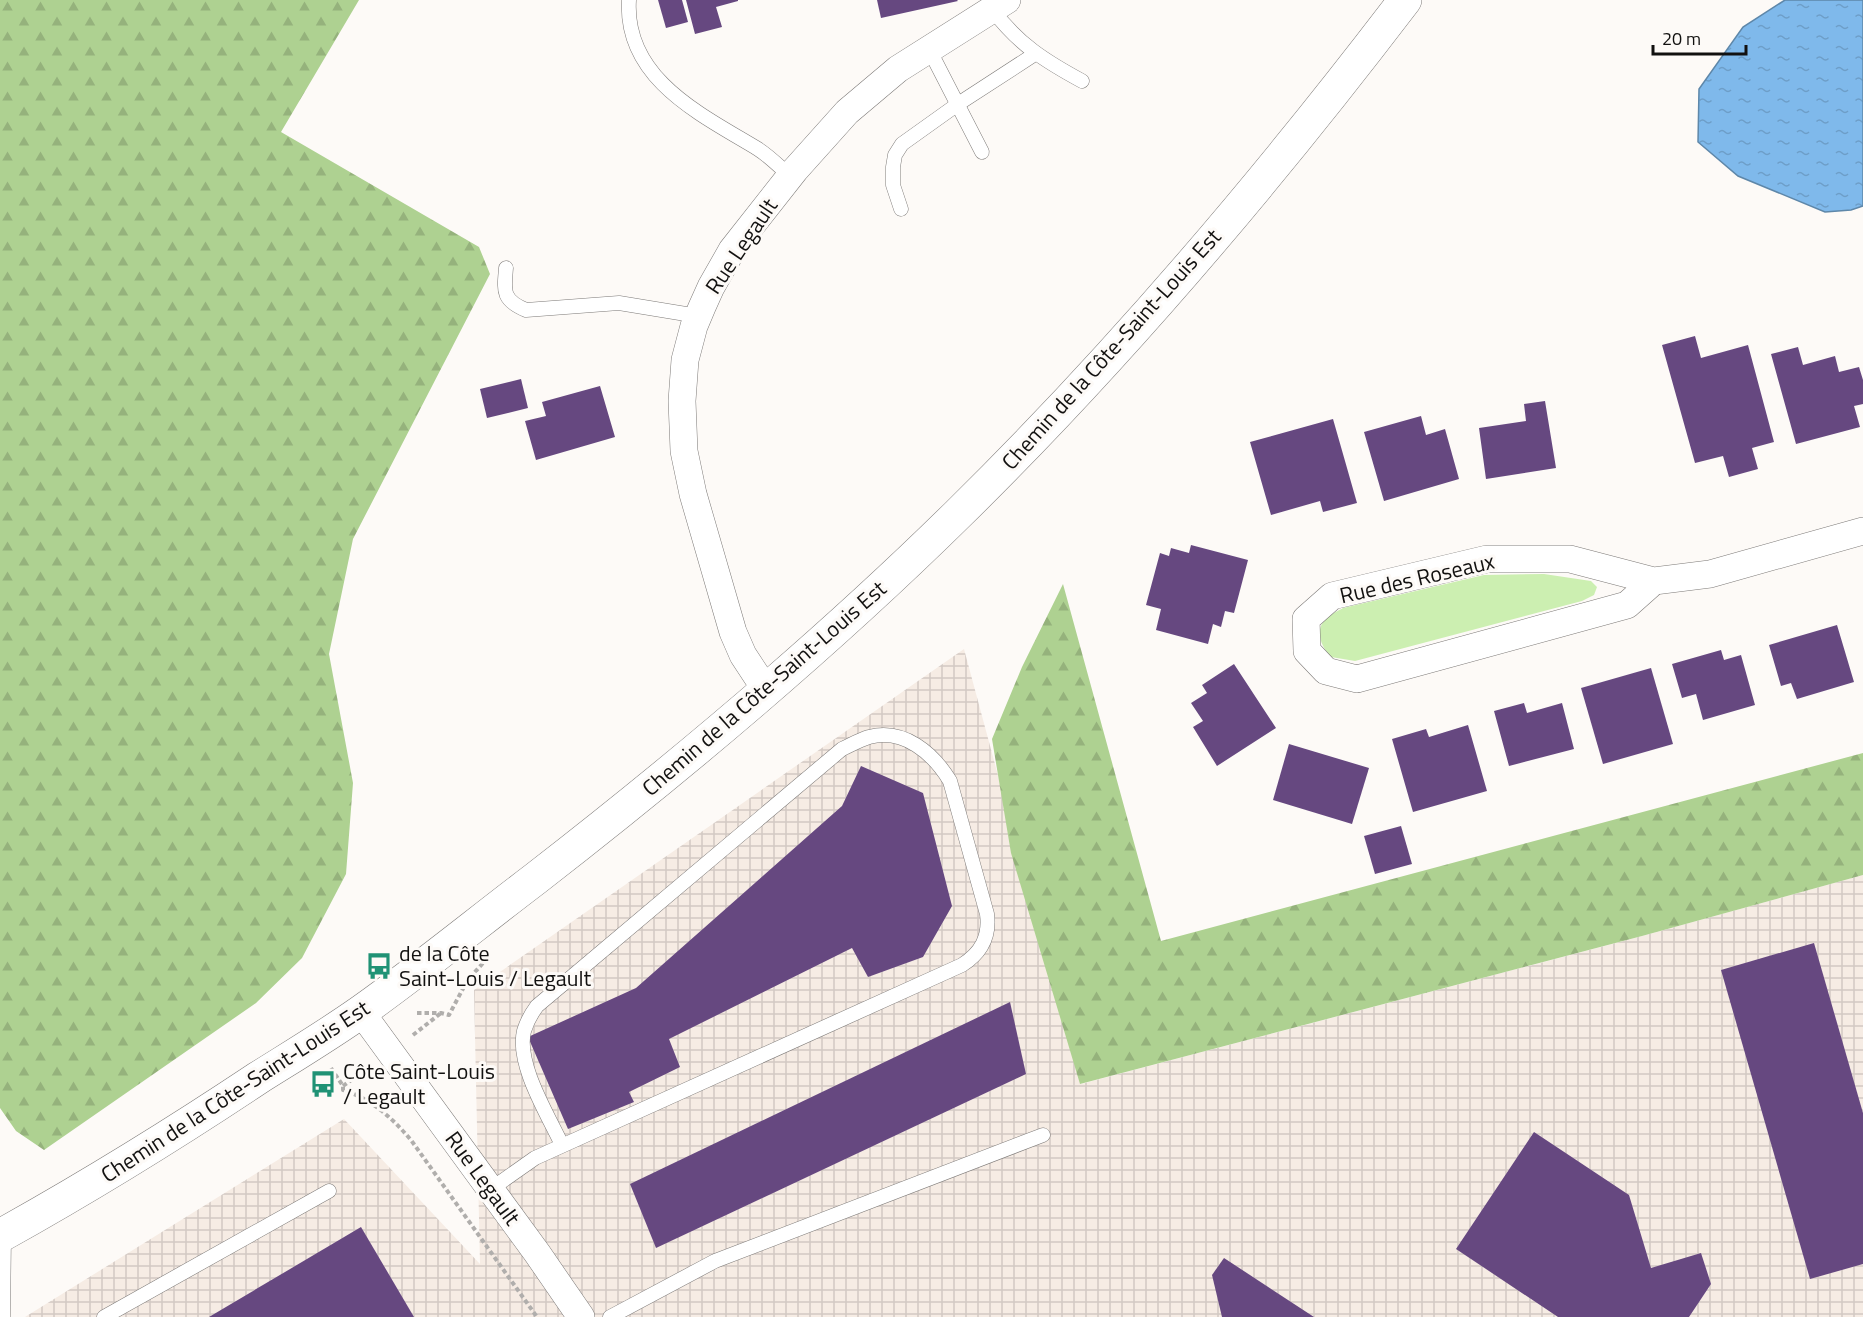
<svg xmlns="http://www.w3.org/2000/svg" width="1863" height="1317" font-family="'Titillium Web',sans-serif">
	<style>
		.industrial { fill: url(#industrial-grid) }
		.green { fill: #ccefb1 }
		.forest { fill: url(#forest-firs) }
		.water { fill: url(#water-ripples); stroke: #5e87a9; stroke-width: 1.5 }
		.building { fill: #664880 }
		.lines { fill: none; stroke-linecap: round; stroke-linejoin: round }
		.lane-casing { stroke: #7d7a78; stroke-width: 15 }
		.street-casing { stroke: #7d7a78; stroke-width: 28 }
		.secondary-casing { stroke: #7d7a78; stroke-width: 34 }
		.path { stroke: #b0aeac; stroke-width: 4; stroke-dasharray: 4.5 3; stroke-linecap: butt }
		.lane { stroke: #fff; stroke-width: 14 }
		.street { stroke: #fff; stroke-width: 27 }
		.secondary { stroke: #fff; stroke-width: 33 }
		.labels { text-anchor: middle; stroke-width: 6; stroke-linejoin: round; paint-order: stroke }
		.street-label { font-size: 22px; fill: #121110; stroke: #fdfaf7 }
		.poi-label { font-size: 22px; fill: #121110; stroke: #fdfaf7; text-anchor: start }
	</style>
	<defs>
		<pattern id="industrial-grid" width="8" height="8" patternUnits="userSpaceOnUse" patternTransform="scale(1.5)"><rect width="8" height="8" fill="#f6ece4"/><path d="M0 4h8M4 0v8" fill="none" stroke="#d2c9c3"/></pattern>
		<pattern id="forest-firs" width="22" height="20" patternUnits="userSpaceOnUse" patternTransform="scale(1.5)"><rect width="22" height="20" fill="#aed191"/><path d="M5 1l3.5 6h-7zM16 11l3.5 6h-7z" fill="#95b27c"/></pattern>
		<pattern id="water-ripples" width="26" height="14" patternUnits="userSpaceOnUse" patternTransform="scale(1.5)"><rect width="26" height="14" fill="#7fb9eb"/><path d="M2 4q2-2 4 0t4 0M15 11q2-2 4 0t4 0" fill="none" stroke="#6d9ec8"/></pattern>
	</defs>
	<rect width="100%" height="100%" fill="#fdfaf7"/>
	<polygon class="industrial" points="964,649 1081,1084 1642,936 1863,875 1863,1317 25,1317 344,1119 480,1264 474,990"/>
	<path class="green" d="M 1544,574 L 1591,581 L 1597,587 L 1594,595 L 1582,601 L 1355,661 L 1331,657 C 1321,646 1314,631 1326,618 C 1330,614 1338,611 1343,608 L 1484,575 Z"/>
	<g class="forest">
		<polygon points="0,0 359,0 281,132 479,247 490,274 353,539 329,654 353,783 346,874 302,958 256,1003 44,1150 16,1131 0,1108"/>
		<polygon points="1063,584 1161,941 1863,753 1863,875 1642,936 1080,1084 1011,853 992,739 1022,667"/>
	</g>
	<polygon class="water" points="1785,0 1863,0 1863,206 1851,210 1825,212 1738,176 1698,142 1699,89 1743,27"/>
	<g class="building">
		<polygon points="658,0 682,0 688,22 666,28"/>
		<polygon points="686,0 738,0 738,1 716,7 722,27 695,34"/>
		<polygon points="877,0 957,0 958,1 881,18"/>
		<polygon points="1695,336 1701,358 1748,345 1774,442 1752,448 1758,469 1729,477 1723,456 1695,463 1662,345"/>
		<polygon points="1798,347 1803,365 1835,356 1839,372 1859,367 1863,380 1863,404 1854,406 1860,427 1796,444 1771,354"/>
		<polygon points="521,379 528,408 487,418 480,389"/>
		<polygon points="600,386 615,437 536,460 525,421 546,416 542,402"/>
		<polygon points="1545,401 1556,468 1486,479 1479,428 1526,421 1524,404"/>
		<polygon points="1421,416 1426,435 1445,429 1459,479 1384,501 1364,432"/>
		<polygon points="1333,419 1357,503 1323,512 1320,501 1271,515 1250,442"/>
		<polygon points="1191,545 1248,560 1234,613 1225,611 1221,627 1213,624 1208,644 1156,630 1161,609 1146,605 1160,553 1169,556 1171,548 1189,553"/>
		<polygon points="1837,625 1854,682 1797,699 1791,683 1781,686 1769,645"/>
		<polygon points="1721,650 1724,660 1741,655 1755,705 1703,720 1696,694 1682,698 1672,664"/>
		<polygon points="1234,664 1276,728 1217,766 1193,727 1203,721 1191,703 1207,693 1202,685"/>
		<polygon points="1651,668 1673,744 1603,764 1581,688"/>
		<polygon points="1524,703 1527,713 1562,703 1574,749 1509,766 1494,711"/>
		<polygon points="1468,725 1487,791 1413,812 1392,739 1426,729 1429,737"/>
		<polygon points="1289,744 1369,768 1352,824 1273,800"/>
		<polygon points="861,766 923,793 952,906 923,957 868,977 852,948 669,1039 680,1067 629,1092 634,1102 568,1129 528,1037 636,988 842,806"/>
		<polygon points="1401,826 1412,864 1375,874 1364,836"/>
		<polygon points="1814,943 1863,1113 1863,1264 1810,1279 1721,970"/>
		<polygon points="1010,1002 1026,1074 656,1248 630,1184"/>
		<polygon points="1534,1132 1629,1195 1651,1268 1701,1253 1711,1284 1689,1317 1558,1317 1456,1249"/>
		<polygon points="361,1227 414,1317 209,1317"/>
		<polygon points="1224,1258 1314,1317 1222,1317 1212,1275"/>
	</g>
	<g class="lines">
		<defs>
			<g id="lane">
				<path d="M 629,0 C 624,79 702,115 758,149 C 769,156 780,167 790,176"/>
				<path d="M 992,9 C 1018,44 1045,61 1082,81"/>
				<polyline points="929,49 982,152"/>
				<polyline points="901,209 893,185 893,167 895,155 902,144 958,104 1035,54"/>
				<path d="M 506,268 C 504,291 502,300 526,310 L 619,303 L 698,316"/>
				<path d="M 491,1189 L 535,1158 L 962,965 C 981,953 990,937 987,914 L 950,781 C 933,753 904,728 869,737 C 859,740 851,745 842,749 L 537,1006 C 531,1014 527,1021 524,1031 C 516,1064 548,1115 562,1145"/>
				<polyline points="3,1317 4,1235"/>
				<polyline points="104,1317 329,1191"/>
				<polyline points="610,1317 715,1261 1043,1135"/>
			</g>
			<g id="street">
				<polyline points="1654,581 1627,605 1357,679 1326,671 1307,651 1306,619 1332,596 1487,559 1570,559 1654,581 1710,574 1863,531"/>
				<polyline points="766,690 743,655 733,632 693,494 684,451 682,401 685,360 694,326 702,307 711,287 732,250 795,170 847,112 898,69 1007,0"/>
				<polyline points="361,1012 537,1253 581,1317"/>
			</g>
			<path id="secondary" d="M 0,1236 C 88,1187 174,1134 258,1078 C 293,1056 328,1035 362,1011 C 421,969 477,923 535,879 C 682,765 825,645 958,514 C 1120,355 1267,181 1405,0"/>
		</defs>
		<use href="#lane" class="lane-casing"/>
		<use href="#street" class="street-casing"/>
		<use href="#secondary" class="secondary-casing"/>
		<g class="path">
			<polyline points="417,1013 441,1013 449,1015 467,981 483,963"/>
			<polyline points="413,1035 441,1013"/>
			<path d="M 331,1068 L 343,1086 L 343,1090 C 372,1099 392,1118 411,1140 L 537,1317"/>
			<polyline points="343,1086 366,1069"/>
		</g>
		<use href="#lane" class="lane"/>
		<use href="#street" class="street"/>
		<use href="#secondary" class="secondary"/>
	</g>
	<defs>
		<symbol id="bus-bare" viewBox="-9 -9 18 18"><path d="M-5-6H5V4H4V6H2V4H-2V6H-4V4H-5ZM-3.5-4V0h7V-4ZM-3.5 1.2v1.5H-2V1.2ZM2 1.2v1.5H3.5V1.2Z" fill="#209275" stroke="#fdfaf7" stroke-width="2.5" paint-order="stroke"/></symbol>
	</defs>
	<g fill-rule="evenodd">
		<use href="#bus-bare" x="360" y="947" width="38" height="38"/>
		<use href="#bus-bare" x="304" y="1065" width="38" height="38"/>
	</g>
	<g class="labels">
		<g class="street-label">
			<text transform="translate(741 246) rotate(-56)" y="8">Rue Legault</text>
			<text transform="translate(1111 349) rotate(-48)" y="8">Chemin de la Côte-Saint-Louis Est</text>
			<text transform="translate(1417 578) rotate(-13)" y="8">Rue des Roseaux</text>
			<text transform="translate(764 688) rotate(-41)" y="8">Chemin de la Côte-Saint-Louis Est</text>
			<text transform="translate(235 1091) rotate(-33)" y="8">Chemin de la Côte-Saint-Louis Est</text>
			<text transform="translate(483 1178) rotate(54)" y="8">Rue Legault</text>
		</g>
		<g class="poi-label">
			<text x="399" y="961">de la Côte<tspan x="399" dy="25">Saint-Louis / Legault</tspan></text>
			<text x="343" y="1079">Côte Saint-Louis<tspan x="343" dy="25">/ Legault</tspan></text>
		</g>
	</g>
	<path d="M1653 45v9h93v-9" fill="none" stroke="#121110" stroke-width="3"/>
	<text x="1662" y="45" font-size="18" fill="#121110" stroke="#fdfaf7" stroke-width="4.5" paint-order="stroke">20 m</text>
</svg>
